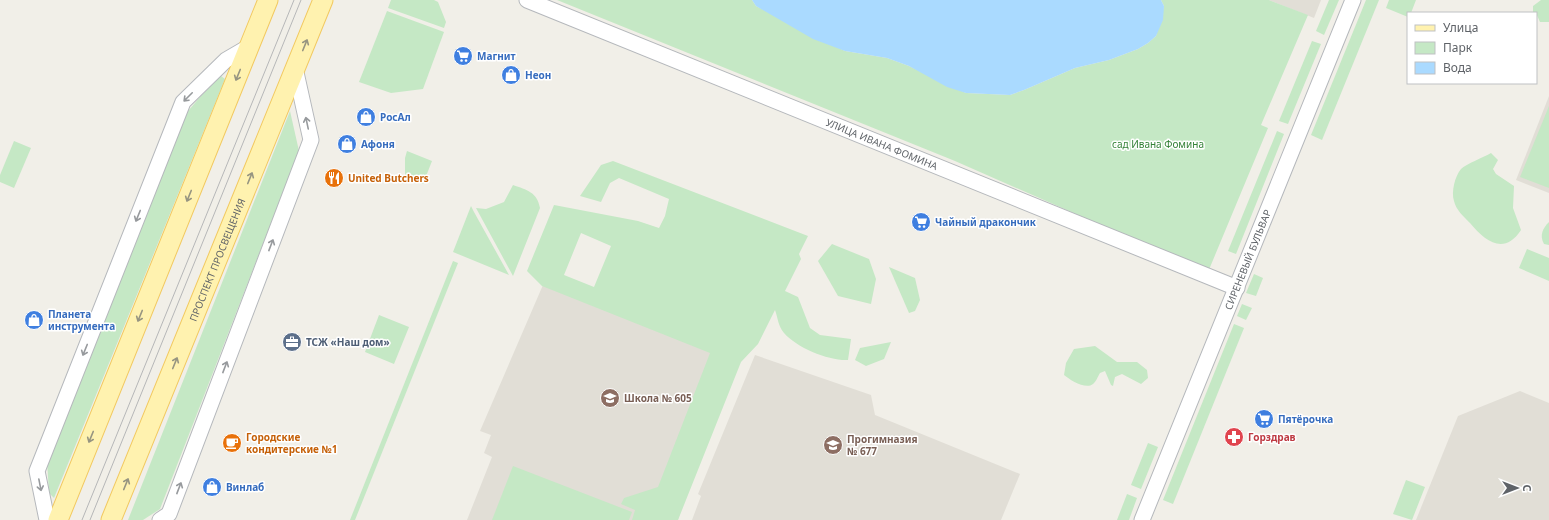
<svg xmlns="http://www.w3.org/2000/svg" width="1549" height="520" font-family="'Noto Sans',sans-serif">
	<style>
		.education { fill: #e1ded6 }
		.green { fill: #c5e8c5; fill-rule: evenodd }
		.water { fill: #aadaff }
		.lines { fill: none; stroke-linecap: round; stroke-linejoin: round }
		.minor-casing { stroke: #b5b8bc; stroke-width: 17 }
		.major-casing { stroke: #f2c960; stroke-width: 21 }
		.minor { stroke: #fff; stroke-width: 15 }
		.major { stroke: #fff2af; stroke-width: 19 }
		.tram { stroke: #b6b7b8; stroke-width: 1 }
		.oneway { stroke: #979581 }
		.oneway2 { stroke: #979a9d }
		.labels { text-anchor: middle; stroke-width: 3; stroke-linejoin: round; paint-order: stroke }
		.shop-label { font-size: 10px; font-weight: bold; fill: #366cbe; stroke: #fff; text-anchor: start }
		.street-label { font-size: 10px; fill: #5f6368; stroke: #fff }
		.park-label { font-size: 10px; fill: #348238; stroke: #fff }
		.food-label { font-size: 10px; font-weight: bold; fill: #c56008; stroke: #fff; text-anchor: start }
		.service-label { font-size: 10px; font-weight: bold; fill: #4e5e75; stroke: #fff; text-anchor: start }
		.education-label { font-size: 10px; font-weight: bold; fill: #785e54; stroke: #fff; text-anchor: start }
		.health-label { font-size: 10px; font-weight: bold; fill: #be3a42; stroke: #fff; text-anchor: start }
	</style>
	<rect width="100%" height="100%" fill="#f1efe8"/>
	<g class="education">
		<polygon points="1269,0 1321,0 1314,18"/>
		<polygon points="1549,96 1549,193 1516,180"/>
		<polygon points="549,271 729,340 678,520 467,520 492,457 484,453 491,435 480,431"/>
		<polygon points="755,355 871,395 875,415 1020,474 1001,520 692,520 701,496 698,494"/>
		<polygon points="1520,391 1549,403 1549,520 1416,520 1458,416"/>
	</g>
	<g class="green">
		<polygon points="391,0 434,0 438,2 446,22 444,28 388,8"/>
		<polygon points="557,0 752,0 756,6 845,51 887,58 909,66 966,93 1010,95 1024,90 1075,68 1109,60 1138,49 1148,43 1156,36 1164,6 1161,0 1269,0 1308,15 1261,125 1268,128 1208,272 955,161"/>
		<polygon points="1329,0 1339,0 1324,35 1316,31"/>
		<polygon points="1366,0 1379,0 1322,140 1311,135"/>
		<polygon points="1389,0 1416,0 1411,13 1408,13 1408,17 1386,8"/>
		<polygon points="1541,0 1549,0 1549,22 1540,22 1536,13 1533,12 1533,6"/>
		<polygon points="387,11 444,32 423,89 391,93 359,82"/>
		<polygon points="1312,41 1321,44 1288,124 1279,121"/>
		<polygon points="221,76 225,79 54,498 49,493 47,461 183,117 200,97"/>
		<polygon points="1549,106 1549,188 1520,177"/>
		<polygon points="290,111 299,151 160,509 143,520 128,520"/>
		<polygon points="1277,131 1284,134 1236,254 1228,251"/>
		<polygon points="14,141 31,148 14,188 0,182 0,175"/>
		<polygon points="407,151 432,161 423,184 405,178 405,158"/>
		<path d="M 1491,153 L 1498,160 L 1493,169 L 1496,174 L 1514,186 L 1513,208 L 1521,230 C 1504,256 1485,241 1470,223 C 1464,217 1456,210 1454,201 C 1451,192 1455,176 1461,169 C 1466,164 1484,157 1491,153 Z"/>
		<path d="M 613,161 L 808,236 L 799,254 L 801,259 L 785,291 L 798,297 L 810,328 L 820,335 L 851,339 L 848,360 C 829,361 797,348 784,333 C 778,326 778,318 775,310 L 758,344 L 741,362 L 678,520 L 632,520 L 635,510 L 621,504 L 624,498 L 658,487 L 710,353 L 542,286 L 527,271 L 554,205 L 638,221 L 659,228 L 665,216 L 669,199 L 619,178 L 610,183 L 601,202 L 580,196 L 601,165 ZM 581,233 L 611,246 L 594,287 L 564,275 Z"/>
		<path d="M 513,185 C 527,190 537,192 540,208 L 513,276 L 476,208 L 486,209 L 504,202 Z"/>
		<polygon points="471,206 474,212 509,275 453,252"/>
		<path d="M 1549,222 L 1549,245 L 1544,244 C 1539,235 1543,228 1549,222 Z"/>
		<polygon points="832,244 869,259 876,279 871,304 838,296 818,261"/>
		<polygon points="1527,249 1549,258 1549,281 1519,268"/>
		<polygon points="453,261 458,263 355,520 350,520"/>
		<polygon points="889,267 915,278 920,300 915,311 909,313"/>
		<polygon points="1254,274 1263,278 1256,296 1246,293"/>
		<polygon points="1242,304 1252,308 1246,320 1237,316"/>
		<polygon points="379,315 409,327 394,364 365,352"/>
		<polygon points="1234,324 1244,328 1173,504 1163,500"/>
		<polygon points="891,342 884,359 866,366 855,360 860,348"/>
		<path d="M 1095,346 L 1117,362 L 1137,362 L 1147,370 L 1148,378 L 1141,384 L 1122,374 L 1115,377 L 1113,386 L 1111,385 L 1105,371 L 1100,373 C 1098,376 1096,382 1093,384 C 1086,390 1070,380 1064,375 L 1066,363 L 1074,349 Z"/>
		<polygon points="1148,443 1158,447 1141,489 1131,485"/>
		<polygon points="513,466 632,512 629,520 492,520"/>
		<polygon points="1406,480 1425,487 1412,520 1393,514"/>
		<polygon points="1127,494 1137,498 1129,520 1117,520"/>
	</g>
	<polygon class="water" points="752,0 1161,0 1164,6 1163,20 1156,36 1148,43 1138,49 1109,60 1075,68 1024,90 1010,95 966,93 947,87 909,66 887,58 845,51 813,39 756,6"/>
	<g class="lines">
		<defs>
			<g id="minor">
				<path id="s1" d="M 527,0 L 1237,288"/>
				<polyline points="47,520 37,471 183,102 226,60 250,46"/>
				<polyline points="160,520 169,514 311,140 295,68"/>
				<path id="s2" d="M 1142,520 L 1353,0"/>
			</g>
			<g id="major">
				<polyline points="58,520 268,0"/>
				<path id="s3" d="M 111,520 L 323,0"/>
			</g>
		</defs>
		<use href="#minor" class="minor-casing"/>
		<use href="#major" class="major-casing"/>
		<use href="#minor" class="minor"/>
		<use href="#major" class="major"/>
		<g class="tram">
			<polyline points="82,520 294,0"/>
			<polyline points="90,520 301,0"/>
		</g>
	</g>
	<defs><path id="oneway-shaft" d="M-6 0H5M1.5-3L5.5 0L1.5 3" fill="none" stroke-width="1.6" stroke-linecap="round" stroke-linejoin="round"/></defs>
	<g class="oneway">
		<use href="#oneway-shaft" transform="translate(305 45) rotate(-68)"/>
		<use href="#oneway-shaft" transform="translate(238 75) rotate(112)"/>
		<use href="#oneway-shaft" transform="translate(250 178) rotate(-68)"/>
		<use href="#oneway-shaft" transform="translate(189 196) rotate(112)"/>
		<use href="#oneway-shaft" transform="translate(140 316) rotate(112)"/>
		<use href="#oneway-shaft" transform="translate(175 363) rotate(-68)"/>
		<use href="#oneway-shaft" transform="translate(91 437) rotate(112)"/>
		<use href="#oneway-shaft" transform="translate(126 484) rotate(-68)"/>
	</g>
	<g class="oneway2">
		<use href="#oneway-shaft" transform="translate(188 97) rotate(135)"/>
		<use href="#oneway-shaft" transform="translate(307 123) rotate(-102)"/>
		<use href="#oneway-shaft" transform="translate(138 216) rotate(112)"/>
		<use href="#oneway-shaft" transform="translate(271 245) rotate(-69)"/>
		<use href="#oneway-shaft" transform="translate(85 350) rotate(112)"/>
		<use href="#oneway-shaft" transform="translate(225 367) rotate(-69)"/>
		<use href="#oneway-shaft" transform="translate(40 485) rotate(79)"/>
		<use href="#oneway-shaft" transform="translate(179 488) rotate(-69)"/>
	</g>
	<defs>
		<symbol id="supermarket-disc" viewBox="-11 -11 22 22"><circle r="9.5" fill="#3f7fe0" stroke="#fff"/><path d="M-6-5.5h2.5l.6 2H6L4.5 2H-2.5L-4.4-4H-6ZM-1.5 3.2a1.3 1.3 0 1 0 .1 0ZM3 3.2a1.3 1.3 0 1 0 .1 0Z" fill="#fff"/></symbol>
		<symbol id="shop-disc" viewBox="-11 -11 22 22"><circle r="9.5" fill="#3f7fe0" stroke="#fff"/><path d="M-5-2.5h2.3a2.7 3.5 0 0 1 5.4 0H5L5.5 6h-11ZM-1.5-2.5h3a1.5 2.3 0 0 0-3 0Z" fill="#fff"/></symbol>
		<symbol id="restaurant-disc" viewBox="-11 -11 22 22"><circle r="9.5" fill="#e8710a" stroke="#fff"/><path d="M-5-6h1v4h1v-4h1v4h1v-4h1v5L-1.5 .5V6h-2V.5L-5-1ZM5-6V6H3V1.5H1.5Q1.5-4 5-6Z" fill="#fff"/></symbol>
		<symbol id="office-disc" viewBox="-11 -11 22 22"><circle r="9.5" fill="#5c6f8a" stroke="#fff"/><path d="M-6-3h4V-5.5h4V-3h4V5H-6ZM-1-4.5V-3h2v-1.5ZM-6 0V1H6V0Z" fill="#fff"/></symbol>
		<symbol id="school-disc" viewBox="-11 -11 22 22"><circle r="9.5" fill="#8d6e63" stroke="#fff"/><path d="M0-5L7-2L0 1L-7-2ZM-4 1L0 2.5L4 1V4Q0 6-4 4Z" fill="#fff"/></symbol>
		<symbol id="pharmacy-disc" viewBox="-11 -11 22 22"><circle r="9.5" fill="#e0444e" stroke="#fff"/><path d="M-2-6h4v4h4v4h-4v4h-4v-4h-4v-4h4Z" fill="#fff"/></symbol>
		<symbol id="cafe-disc" viewBox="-11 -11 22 22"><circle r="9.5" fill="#e8710a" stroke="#fff"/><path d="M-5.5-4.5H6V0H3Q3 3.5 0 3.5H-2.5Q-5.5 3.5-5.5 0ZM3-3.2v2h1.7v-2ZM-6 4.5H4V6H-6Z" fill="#fff"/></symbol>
	</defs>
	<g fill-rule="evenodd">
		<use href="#supermarket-disc" x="452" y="45" width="22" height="22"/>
		<use href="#shop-disc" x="500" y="64" width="22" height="22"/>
		<use href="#shop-disc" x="355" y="106" width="22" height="22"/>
		<use href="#shop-disc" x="336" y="133" width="22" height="22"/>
		<use href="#restaurant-disc" x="323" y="167" width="22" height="22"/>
		<use href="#supermarket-disc" x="910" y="211" width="22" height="22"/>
		<use href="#shop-disc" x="23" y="309" width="22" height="22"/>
		<use href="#office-disc" x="281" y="331" width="22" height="22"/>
		<use href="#school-disc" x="599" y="387" width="22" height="22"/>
		<use href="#supermarket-disc" x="1253" y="408" width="22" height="22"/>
		<use href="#pharmacy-disc" x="1223" y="426" width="22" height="22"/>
		<use href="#cafe-disc" x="221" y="432" width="22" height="22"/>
		<use href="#school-disc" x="822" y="434" width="22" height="22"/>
		<use href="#shop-disc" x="201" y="476" width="22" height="22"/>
	</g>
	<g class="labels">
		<g class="shop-label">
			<text x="477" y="60">Магнит</text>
			<text x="525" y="79">Неон</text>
			<text x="380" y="121">РосАл</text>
			<text x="361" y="148">Афоня</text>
			<text x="935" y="226">Чайный дракончик</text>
			<text x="48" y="318">Планета<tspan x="48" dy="12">инструмента</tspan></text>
			<text x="1278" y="423">Пятёрочка</text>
			<text x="226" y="491">Винлаб</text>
		</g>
		<g class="street-label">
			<text dy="4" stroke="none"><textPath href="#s1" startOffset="383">УЛИЦА ИВАНА ФОМИНА</textPath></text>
			<text dy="4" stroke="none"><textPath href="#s3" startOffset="281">ПРОСПЕКТ ПРОСВЕЩЕНИЯ</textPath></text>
			<text dy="4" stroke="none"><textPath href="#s2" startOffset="281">СИРЕНЕВЫЙ БУЛЬВАР</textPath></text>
		</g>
		<g class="park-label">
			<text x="1158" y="148">сад Ивана Фомина</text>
		</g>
		<g class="food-label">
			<text x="348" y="182">United Butchers</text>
			<text x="246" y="441">Городские<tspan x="246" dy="12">кондитерские №1</tspan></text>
		</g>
		<g class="service-label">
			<text x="306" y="346">ТСЖ «Наш дом»</text>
		</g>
		<g class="education-label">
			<text x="624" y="402">Школа № 605</text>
			<text x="847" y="443">Прогимназия<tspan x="847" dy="12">№ 677</tspan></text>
		</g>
		<g class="health-label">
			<text x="1248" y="441">Горздрав</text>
		</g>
	</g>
	<rect x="1407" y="12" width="130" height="72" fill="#ffffff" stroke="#bfc1c3"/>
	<rect x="1415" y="25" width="20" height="6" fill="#fff2af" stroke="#bfc1c3"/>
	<text x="1443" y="32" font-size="12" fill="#5f6368">Улица</text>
	<rect x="1415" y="42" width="20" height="12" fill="#c5e8c5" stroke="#bfc1c3"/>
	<text x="1443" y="52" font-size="12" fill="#5f6368">Парк</text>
	<rect x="1415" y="62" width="20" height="12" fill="#aadaff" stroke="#bfc1c3"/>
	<text x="1443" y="72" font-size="12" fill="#5f6368">Вода</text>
	<g transform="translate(1517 488) rotate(90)" stroke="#ffffff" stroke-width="3" paint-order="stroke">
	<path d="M0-3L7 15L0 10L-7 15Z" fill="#5f6368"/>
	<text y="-6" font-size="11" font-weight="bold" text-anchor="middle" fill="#5f6368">С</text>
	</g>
</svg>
